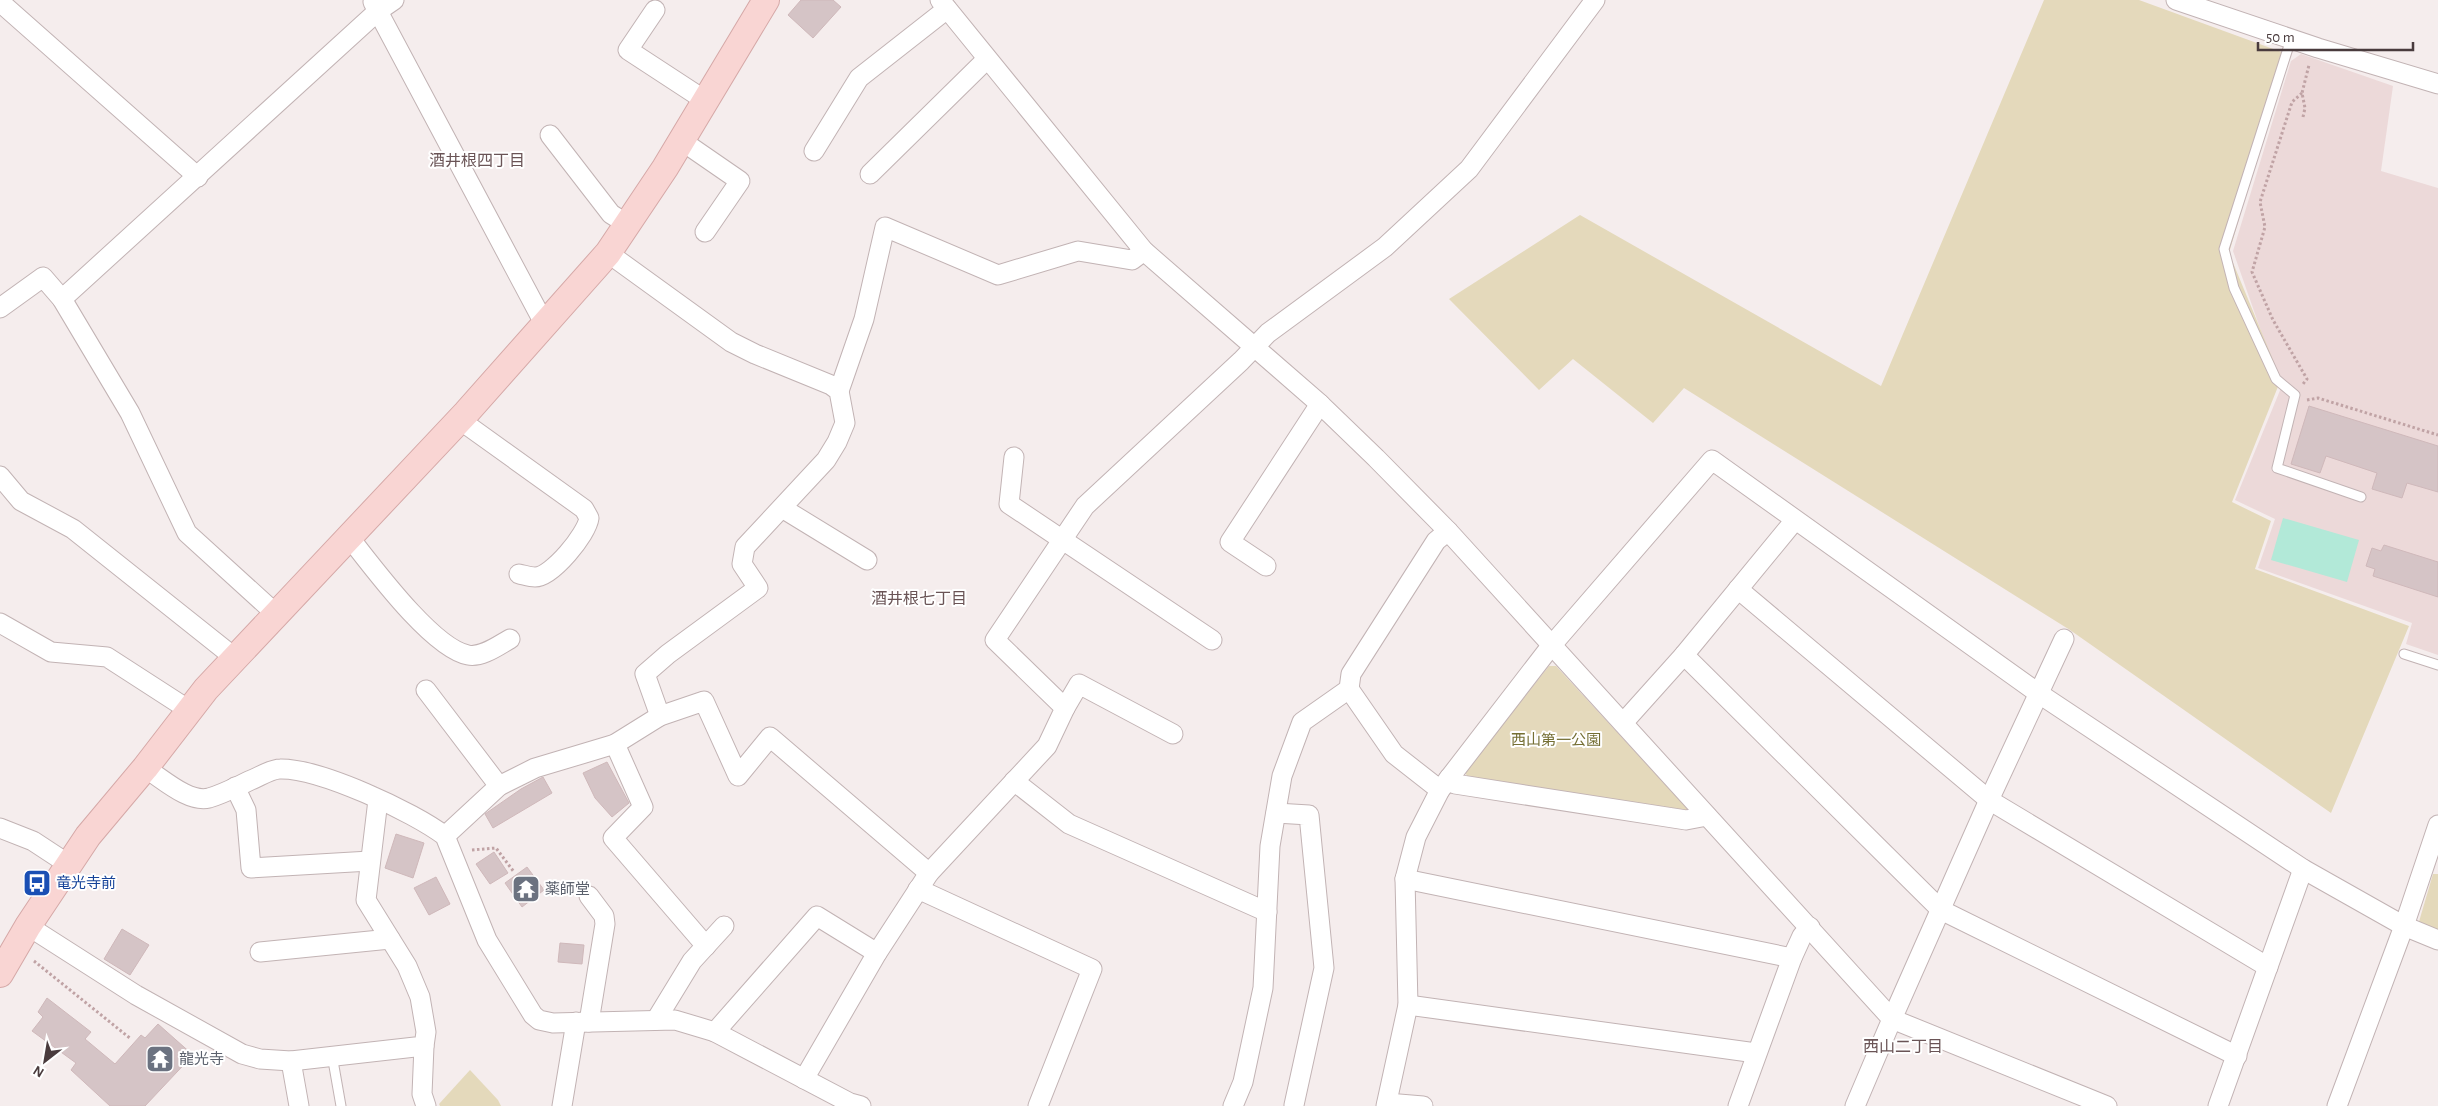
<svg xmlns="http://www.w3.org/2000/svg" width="2438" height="1106" font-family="'Alegreya Sans','Noto Sans JP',sans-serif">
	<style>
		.education { fill: #ecd9d9 }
		.green { fill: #e4d9bb }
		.water { fill: #b2e9d8 }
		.building { fill: #d5c4c6; stroke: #cfb8ba }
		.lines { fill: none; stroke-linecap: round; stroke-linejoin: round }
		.lane-casing { stroke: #c2b3b4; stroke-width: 11 }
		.street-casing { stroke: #c2b3b4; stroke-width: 21 }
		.secondary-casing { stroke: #d5a8a7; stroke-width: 28 }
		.path { stroke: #c0a3a5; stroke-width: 3; stroke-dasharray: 2.5 2.5; stroke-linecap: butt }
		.lane { stroke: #fff; stroke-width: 9 }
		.street { stroke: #fff; stroke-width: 19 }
		.secondary { stroke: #f9d5d3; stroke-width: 26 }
		.labels { text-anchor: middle; stroke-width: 4; stroke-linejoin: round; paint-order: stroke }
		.park-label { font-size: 15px; fill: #756f34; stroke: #fff }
		.transit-label { font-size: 15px; fill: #164399; stroke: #fff; text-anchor: start }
		.worship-label { font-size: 15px; fill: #5b616d; stroke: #fff; text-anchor: start }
		.neighbourhood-label { font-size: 16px; fill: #6a5456; stroke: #fff }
	</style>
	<rect width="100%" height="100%" fill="#f5eded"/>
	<polygon class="education" points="2301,54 2393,86 2381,171 2438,188 2438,655 2406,644 2412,623 2258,568 2275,519 2235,500 2281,388 2233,251 2291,61"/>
	<g class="green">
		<polygon points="2044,0 2139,0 2287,54 2229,253 2281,379 2232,502 2271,521 2255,569 2409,626 2331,813 2070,630 1684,388 1653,423 1573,359 1539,390 1449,299 1580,215 1881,386"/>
		<polygon points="1549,666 1556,666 1688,809 1683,813 1467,776 1465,772"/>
		<polygon points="2433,874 2438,874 2438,933 2418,925"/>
		<polygon points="470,1070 498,1100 501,1106 440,1106 439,1104"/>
	</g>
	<polygon class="water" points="2283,518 2359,540 2347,582 2271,560"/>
	<g class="building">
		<polygon points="801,0 833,0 841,7 813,38 788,15"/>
		<polygon points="2309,406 2438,446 2438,492 2407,483 2402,498 2372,489 2377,473 2326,456 2320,473 2291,464"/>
		<polygon points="2384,545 2438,562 2438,597 2373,576 2375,569 2366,566 2372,548 2381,551"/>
		<polygon points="607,762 629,803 612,817 595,798 583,773"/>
		<polygon points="543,777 552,793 493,828 485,814 521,789"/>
		<polygon points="396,834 424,843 413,878 385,868"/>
		<polygon points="494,852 508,873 490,884 476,864"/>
		<polygon points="527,867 544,890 522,907 505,883"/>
		<polygon points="436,877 450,904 429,915 414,888"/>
		<polygon points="122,929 149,945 130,975 104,959"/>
		<polygon points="560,943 584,945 582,964 558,962"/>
		<polygon points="47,998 91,1032 85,1039 115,1064 141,1035 145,1038 158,1024 193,1055 145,1106 110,1106 71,1070 76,1063 32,1031 43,1017 38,1012"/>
	</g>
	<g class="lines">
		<defs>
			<g id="lane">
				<polyline points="2291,39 2224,249 2234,288 2276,379 2295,395 2277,468 2361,497"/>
				<polyline points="2404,654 2438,665"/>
				<polyline points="332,1055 341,1106"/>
			</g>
			<g id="street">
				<polyline points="940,0 1144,251 1320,404 1376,458 1448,531 1892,1019 1855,1106"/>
				<polyline points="2176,0 2318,48 2438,84"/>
				<polyline points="0,2 198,177"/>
				<polyline points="373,2 544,323"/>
				<polyline points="655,10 628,50 706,101"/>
				<polyline points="550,135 611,214 627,224"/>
				<polyline points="682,141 740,181 705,232"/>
				<polyline points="814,151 859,78 947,9"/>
				<polyline points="870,174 987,59"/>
				<polyline points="608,253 731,342 755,354 831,385 839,391 845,423 837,442 826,460 745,547 742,564 758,588 668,654 645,674 660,716"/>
				<polyline points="62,299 378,11 394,0"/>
				<polyline points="0,308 43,277 62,299 130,413 187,533 275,613"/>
				<polyline points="839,391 864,319 885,227 998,275 1078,251 1132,260 1144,251"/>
				<path d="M 460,420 L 584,509 L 589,518 C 587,534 552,577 535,577 C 530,577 524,575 519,574"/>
				<polyline points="1014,457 1009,504 1212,640"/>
				<polyline points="0,476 21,501 73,529 235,658"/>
				<polyline points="782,508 867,560"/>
				<path d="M 349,537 C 372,566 432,648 468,655 C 482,658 499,645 510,639"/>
				<polyline points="1266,566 1230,542 1320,404"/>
				<polyline points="1738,589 1989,800 2268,967"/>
				<polyline points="0,623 51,652 107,657 189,710"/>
				<polyline points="2064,639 1989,800 1892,1019 2107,1106"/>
				<polyline points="1684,655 1941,910 2237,1056"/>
				<polyline points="1349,689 1394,754 1440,790"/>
				<polyline points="426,690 499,786"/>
				<polyline points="1065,708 1079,684 1173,734"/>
				<polyline points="1623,723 1684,655 1795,520"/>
				<polyline points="615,744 643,807 613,838 706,946"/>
				<path d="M 145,768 C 162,778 188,803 209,798 C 223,794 238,786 251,780 C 259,777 271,769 280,769 C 319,768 414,812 445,836 L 487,940 L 533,1015 L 539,1020 L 553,1023 L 675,1020 L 715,1032 L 850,1103 L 861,1106"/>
				<polyline points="1449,778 1455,784 1686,820 1707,816"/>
				<polyline points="1014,781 1069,824 1267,912"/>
				<polyline points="235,787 246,810 251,868 370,861"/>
				<polyline points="1276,813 1309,815 1324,968 1294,1105"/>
				<polyline points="0,828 33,841 68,864"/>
				<polyline points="445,836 499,786 535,768 615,744 660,716 704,701 738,776 770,737 929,873"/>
				<polyline points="1405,879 1792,958"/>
				<polyline points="918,889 1092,969 1038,1106"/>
				<polyline points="589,896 604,916 605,924 589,1022"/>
				<polyline points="28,926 136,995 242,1054 260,1059 291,1061 424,1046 426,1032 420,997 407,966 366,900 378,800"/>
				<polyline points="260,952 390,939"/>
				<polyline points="1408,1005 1756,1053"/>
				<polyline points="656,1020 692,961 724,926"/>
				<polyline points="715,1032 817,916 877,953"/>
				<polyline points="424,1046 422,1094 426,1106"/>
				<polyline points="291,1061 299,1106"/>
				<polyline points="804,1079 877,953 929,873 1047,746 1065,708 995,640 1085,506 1241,361 1268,333 1385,247 1469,169 1595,0"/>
				<polyline points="1387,1103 1423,1106"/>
				<polyline points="562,1106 576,1022"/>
				<polyline points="1233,1106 1243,1082 1263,988 1270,846 1282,776 1302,722 1349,689 1351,674 1436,541 1448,531"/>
				<polyline points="1386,1106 1408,1005 1405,879 1416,837 1440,790 1551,646 1712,460 2038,693 2303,869 2404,926 2438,940"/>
				<polyline points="1738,1106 1792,958 1802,936 1810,927"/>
				<polyline points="2218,1106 2303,869"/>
				<polyline points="2337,1106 2404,926 2438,825"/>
			</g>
			<polyline id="secondary" points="0,974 28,926 88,836 145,768 206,689 466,413 608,253 665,168 766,0"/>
		</defs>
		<use href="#lane" class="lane-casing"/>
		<use href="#street" class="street-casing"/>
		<use href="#secondary" class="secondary-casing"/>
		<g class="path">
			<polyline points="2302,93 2292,102 2260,202 2265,227 2252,272 2273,320 2307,379 2303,384"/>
			<polyline points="2303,117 2305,108 2302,93 2309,65"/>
			<polyline points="2307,400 2318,398 2438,435"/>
			<polyline points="472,850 496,848 514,872"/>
			<polyline points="34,961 131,1039"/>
		</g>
		<use href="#lane" class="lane"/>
		<use href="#street" class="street"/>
		<use href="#secondary" class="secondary"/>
	</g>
	<defs>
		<symbol id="bus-square" viewBox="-11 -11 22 22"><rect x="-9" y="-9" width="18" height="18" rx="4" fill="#1a4fb4" stroke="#fff"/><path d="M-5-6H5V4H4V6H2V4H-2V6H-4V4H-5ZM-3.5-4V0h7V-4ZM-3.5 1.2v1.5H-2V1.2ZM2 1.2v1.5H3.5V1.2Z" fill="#fff"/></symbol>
		<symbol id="temple-square" viewBox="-11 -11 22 22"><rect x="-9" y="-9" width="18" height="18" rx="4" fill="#6b7280" stroke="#fff"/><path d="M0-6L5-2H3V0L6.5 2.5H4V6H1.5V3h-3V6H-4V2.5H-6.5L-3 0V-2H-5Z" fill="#fff"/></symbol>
	</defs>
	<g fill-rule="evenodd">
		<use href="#bus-square" x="21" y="867" width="32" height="32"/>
		<use href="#temple-square" x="510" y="873" width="32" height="32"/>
		<use href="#temple-square" x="144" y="1043" width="32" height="32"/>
	</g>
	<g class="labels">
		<g class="park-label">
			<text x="1556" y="745">西山第一公園</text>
		</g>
		<g class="transit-label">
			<text x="56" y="888">竜光寺前</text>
		</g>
		<g class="worship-label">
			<text x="545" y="894">薬師堂</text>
			<text x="179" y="1064">龍光寺</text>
		</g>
		<g class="neighbourhood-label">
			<text x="477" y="166">酒井根四丁目</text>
			<text x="919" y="604">酒井根七丁目</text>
			<text x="1903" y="1052">西山二丁目</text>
		</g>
	</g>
	<g transform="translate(45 1061) rotate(211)" stroke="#ffffff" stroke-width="4" paint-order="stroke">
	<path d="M0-4L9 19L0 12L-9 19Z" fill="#493b3d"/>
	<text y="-8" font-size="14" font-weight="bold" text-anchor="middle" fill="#493b3d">N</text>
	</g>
	<path d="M2258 42v8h155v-8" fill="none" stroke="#493b3d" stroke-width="2.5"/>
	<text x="2266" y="42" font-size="15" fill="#493b3d" stroke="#ffffff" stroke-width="4" paint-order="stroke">50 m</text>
</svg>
